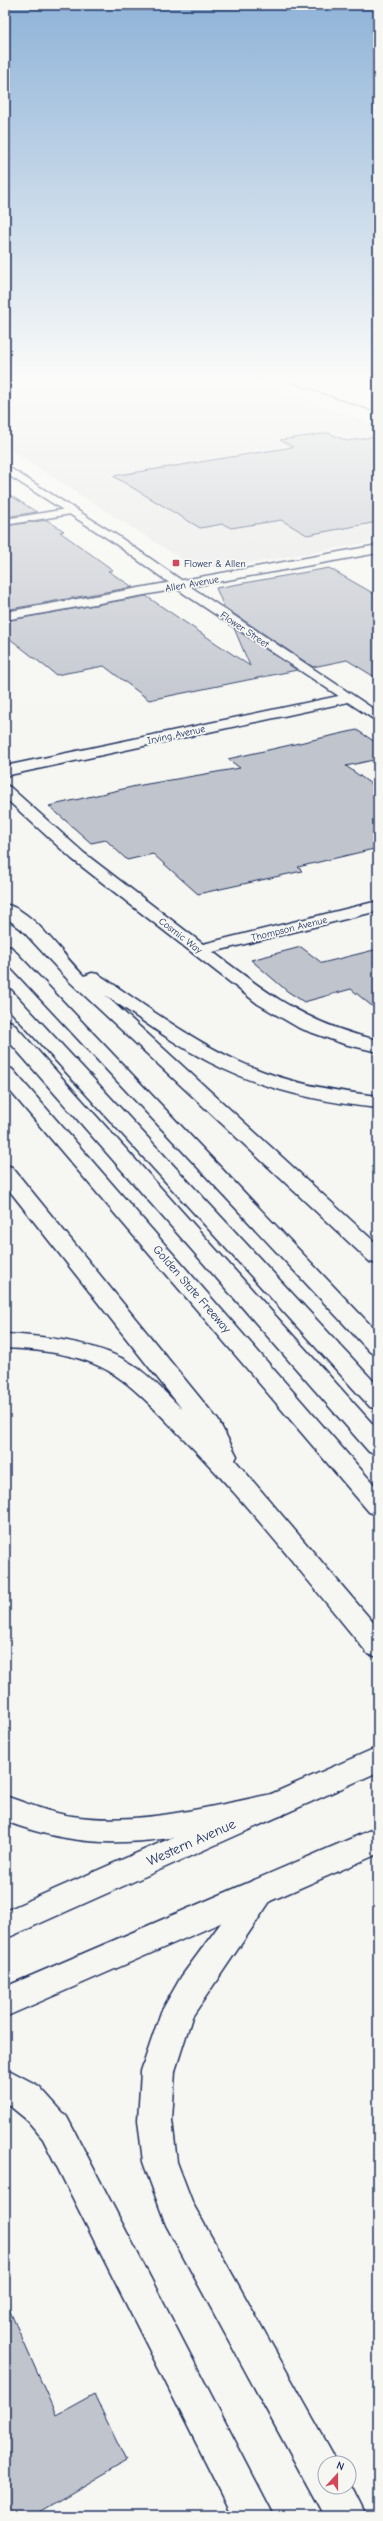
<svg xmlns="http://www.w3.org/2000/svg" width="383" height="2521" font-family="'Comic Neue',sans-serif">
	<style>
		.built { fill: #e6e7e7 }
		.building { fill: #c0c4cd; stroke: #1b2f5e }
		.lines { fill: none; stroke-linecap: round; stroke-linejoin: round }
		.street-casing { stroke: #1b2f5e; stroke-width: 3 }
		.secondary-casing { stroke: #1b2f5e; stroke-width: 3 }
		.highway-casing { stroke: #1b2f5e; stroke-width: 3 }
		.street { fill: #f6f6f2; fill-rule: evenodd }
		.secondary { fill: #f6f6f2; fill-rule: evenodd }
		.highway { fill: #f6f6f2; fill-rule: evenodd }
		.rail { stroke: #1b2f5e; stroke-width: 1.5 }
		.poi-dot { fill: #d1495b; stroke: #f6f6f2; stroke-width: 1.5 }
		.labels { text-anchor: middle; stroke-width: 3.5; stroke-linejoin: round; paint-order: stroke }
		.far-poi-label { font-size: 10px; fill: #1b2f5e; stroke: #f6f6f2; text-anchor: start }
		.far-street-label { font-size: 10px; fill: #1b2f5e; stroke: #f6f6f2 }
		.street-label { font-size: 12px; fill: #1b2f5e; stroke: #f6f6f2 }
		.near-street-label { font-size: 14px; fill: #1b2f5e; stroke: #f6f6f2 }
	</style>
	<rect width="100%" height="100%" fill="#f6f6f2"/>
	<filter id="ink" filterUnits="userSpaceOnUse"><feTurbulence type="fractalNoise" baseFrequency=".025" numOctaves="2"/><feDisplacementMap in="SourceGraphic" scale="8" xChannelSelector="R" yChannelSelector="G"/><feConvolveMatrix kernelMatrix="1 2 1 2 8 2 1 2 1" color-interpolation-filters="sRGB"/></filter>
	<g filter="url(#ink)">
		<polygon class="built" points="5,376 237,376 378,426 378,541 221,568 191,565 5,447"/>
		<g class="building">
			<polygon points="329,433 347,441 378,436 378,522 307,535 281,520 231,528 223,524 200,528 113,476 293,447 280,440"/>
			<polygon points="5,492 35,511 37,512 5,517"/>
			<polygon points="47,520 64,531 60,532 113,570 108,571 133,587 5,610 5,526"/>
			<polygon points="329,568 378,596 378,679 347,660 313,667 224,607 216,588"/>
			<polygon points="146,596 250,666 234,628 297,670 149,700 104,666 56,675 5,635 5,621"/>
			<polygon points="357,730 378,744 378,759 346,766 378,789 378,848 298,867 302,871 198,894 153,854 127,860 106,840 91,843 49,806 136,786 240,768 228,759"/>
			<polygon points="301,947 322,963 378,949 378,1011 351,989 304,1002 287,991 251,960"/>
			<polygon points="5,2300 56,2415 94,2394 126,2461 32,2516 5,2516"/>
		</g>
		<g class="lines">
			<defs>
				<g id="street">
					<polygon points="73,508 77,509 77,513 5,525 5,519"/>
					<polygon points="378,545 378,553 5,620 5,612"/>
					<polygon points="348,694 355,698 353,701 5,776 5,766"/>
					<path d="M 5,785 L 10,787 L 84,853 L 203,944 L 378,901 L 378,911 L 213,952 C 268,994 309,1025 378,1040 L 378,1052 L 344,1044 L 299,1028 L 258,1004 L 72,859 L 5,798 Z"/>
				</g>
				<g id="secondary">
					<polygon points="5,465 118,536 194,589 378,712 378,722 186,595 110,540 5,473"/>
					<polygon points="378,1747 378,1772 5,1939 5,1911"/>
					<polygon points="378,1827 378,1854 5,2017 5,1987"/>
				</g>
				<g id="highway">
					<path d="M 5,904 C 35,911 62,955 84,976 L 92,973 L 98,974 C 145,1005 189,1039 240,1062 C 283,1082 331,1091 378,1096 L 378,1108 C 320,1102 261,1089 209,1062 C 172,1043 139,1018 105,995 L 378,1245 L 378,1264 L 370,1262 L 70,982 L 21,929 L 5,917 Z"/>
					<polygon points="5,946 11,947 378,1333 378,1354 370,1352 5,961"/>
					<polygon points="5,989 11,990 378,1386 378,1409 370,1407 5,1005"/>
					<polygon points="5,1020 12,1022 378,1430 378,1454 369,1452 5,1037"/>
					<polygon points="5,1067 12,1069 378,1489 378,1515 369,1512 5,1085"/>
					<path d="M 5,1165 L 12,1167 L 218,1420 L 237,1456 L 235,1460 L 378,1628 L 378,1657 L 368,1654 C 307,1580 248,1503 179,1434 C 159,1414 139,1391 115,1375 C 84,1354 42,1350 5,1348 L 5,1334 C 45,1336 97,1342 132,1364 C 150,1376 166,1393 182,1409 L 5,1185 Z"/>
					<path d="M 272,1794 L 283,1797 L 287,1806 L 283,1815 C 261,1822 239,1825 217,1829 C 139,1846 81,1850 5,1821 L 5,1796 C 27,1803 49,1813 72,1816 C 139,1826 207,1807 272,1794 Z"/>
					<polygon points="262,1878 273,1882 277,1891 192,2017 175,2071 172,2120 177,2162 193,2204 338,2463 325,2463 325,2487 349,2487 349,2482 366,2516 324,2516 166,2225 143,2162 138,2120 141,2071 161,2012 181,1977 251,1882"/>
					<polygon points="5,2068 39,2086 67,2117 274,2516 233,2516 43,2139 27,2120 5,2102"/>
				</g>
			</defs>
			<use href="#street" class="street-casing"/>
			<use href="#secondary" class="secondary-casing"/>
			<use href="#highway" class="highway-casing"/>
			<use href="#street" class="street"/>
			<use href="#secondary" class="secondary"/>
			<use href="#highway" class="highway"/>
			<polyline class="rail" points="273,376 378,413"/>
		</g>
	</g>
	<linearGradient id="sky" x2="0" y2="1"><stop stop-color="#8fb3d8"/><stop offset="0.52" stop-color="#fbfbf9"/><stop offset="1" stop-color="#fbfbf9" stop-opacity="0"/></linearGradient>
	<rect width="383" height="729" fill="url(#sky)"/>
	<rect class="poi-dot" x="172" y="559" width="8" height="8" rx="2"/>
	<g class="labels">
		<g class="far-poi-label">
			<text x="184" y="567">Flower &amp; Allen</text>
		</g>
		<g class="far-street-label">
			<text transform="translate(192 583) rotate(-10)" y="4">Allen Avenue</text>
			<text transform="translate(245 629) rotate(34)" y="4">Flower Street</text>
			<text transform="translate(176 734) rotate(-12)" y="4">Irving Avenue</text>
			<text transform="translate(289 928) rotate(-14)" y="4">Thompson Avenue</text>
			<text transform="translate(181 935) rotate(38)" y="4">Cosmic Way</text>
		</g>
		<g class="street-label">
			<text transform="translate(192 1289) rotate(49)" y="4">Golden State Freeway</text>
		</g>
		<g class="near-street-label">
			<text transform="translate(191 1842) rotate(-24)" y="5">Western Avenue</text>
		</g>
	</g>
	<rect width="383" height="2521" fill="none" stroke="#f6f6f2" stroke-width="20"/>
	<rect x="10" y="10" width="363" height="2501" fill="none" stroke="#1b2f5e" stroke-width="1.5" filter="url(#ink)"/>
	<g transform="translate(337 2475) rotate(21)"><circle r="19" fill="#f6f6f2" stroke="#9ea6b7"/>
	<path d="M0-3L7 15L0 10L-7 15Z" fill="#d1495b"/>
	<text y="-6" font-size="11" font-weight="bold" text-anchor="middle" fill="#1b2f5e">N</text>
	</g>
</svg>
